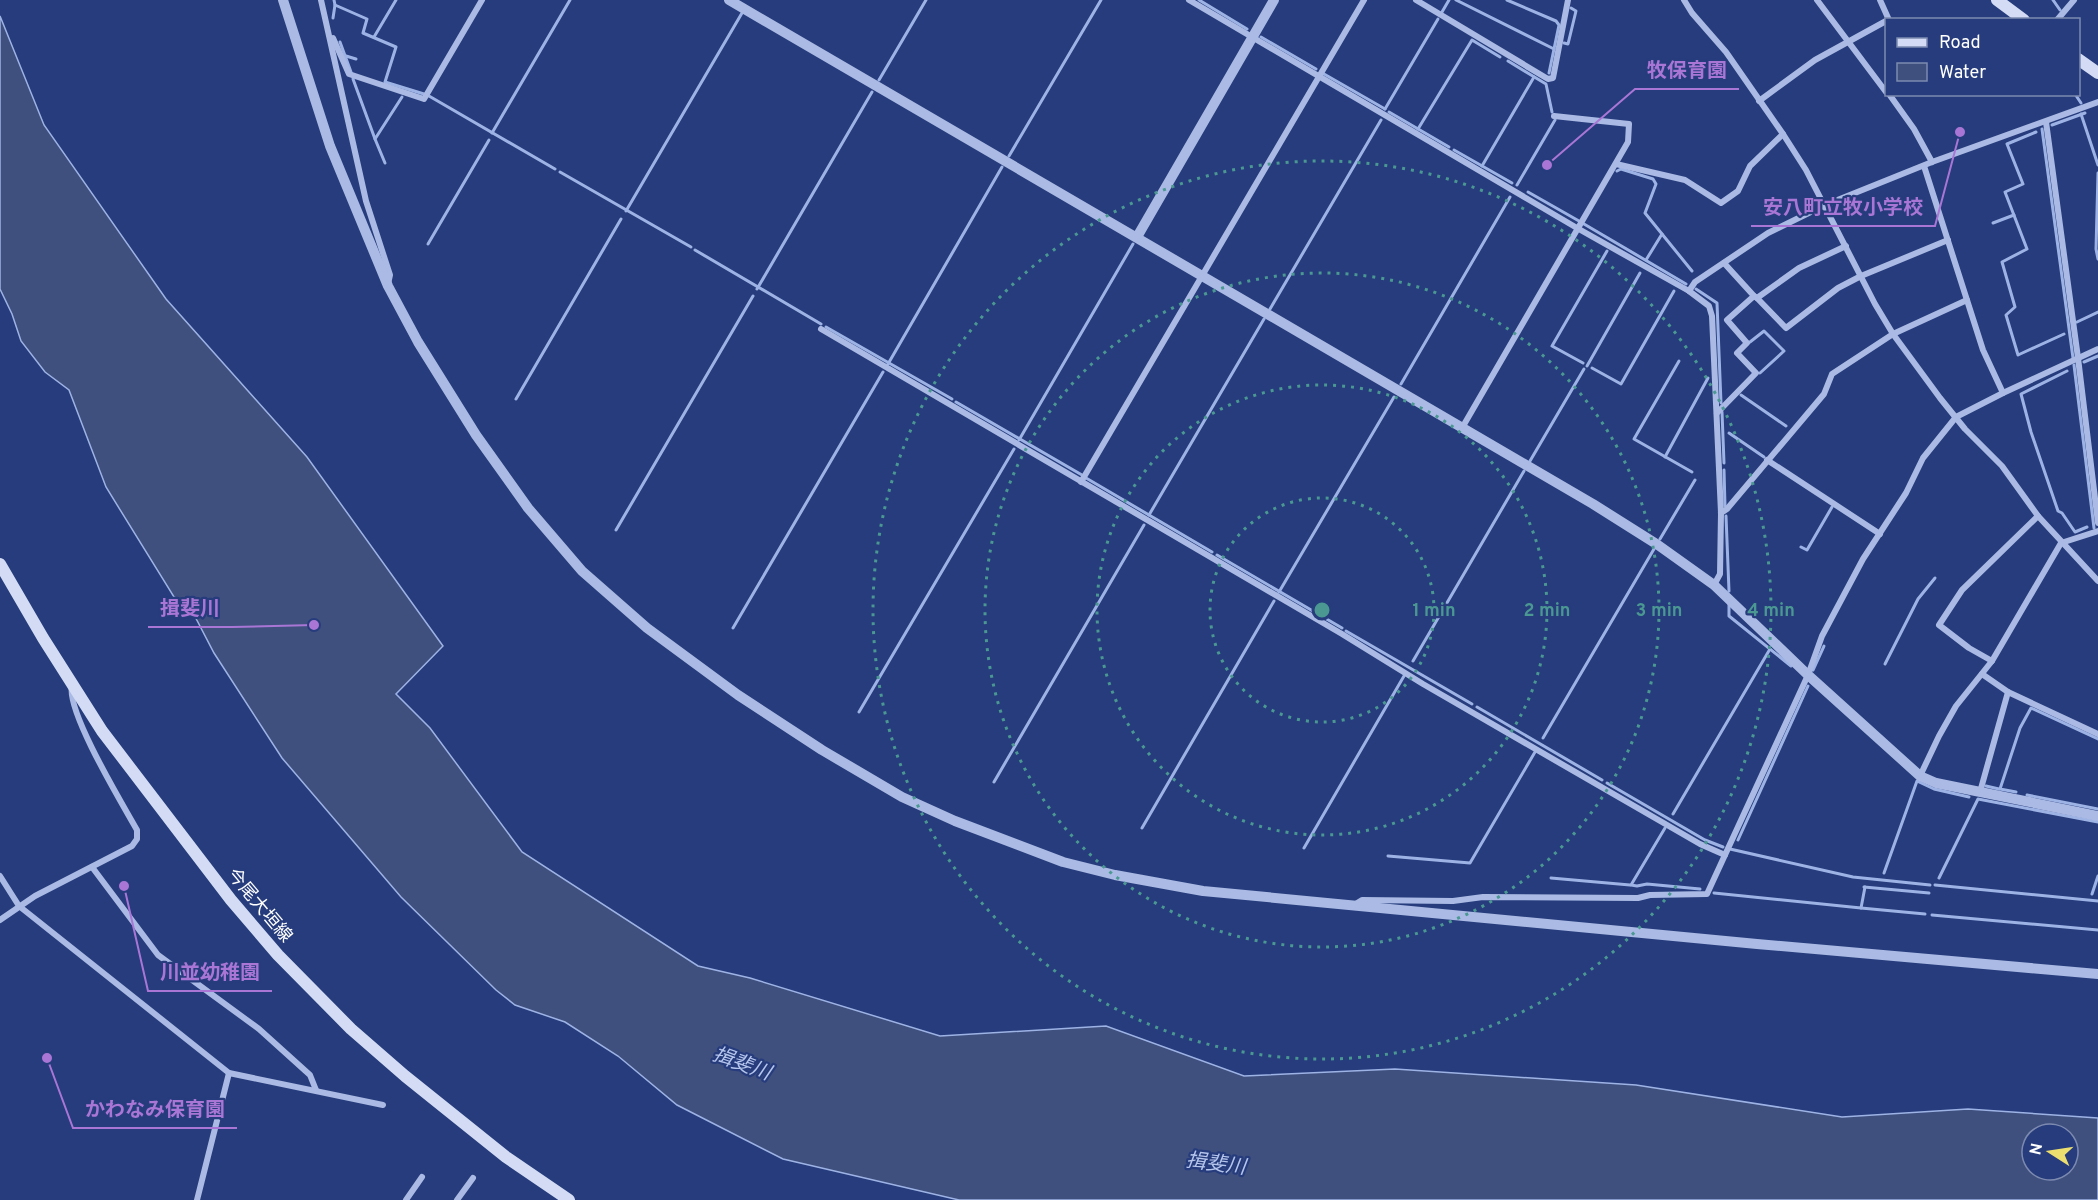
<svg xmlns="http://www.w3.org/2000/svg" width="2098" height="1200" font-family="Overpass,'Noto Sans JP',sans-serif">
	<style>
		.water { fill: #3f507f; stroke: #9eb3e5; stroke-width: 1.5; fill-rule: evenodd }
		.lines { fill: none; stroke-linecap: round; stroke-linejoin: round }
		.stream { stroke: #9eb3e5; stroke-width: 3 }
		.minor { stroke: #aabae4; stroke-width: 6 }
		.tertiary { stroke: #aabae4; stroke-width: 10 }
		.secondary { stroke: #d3dcf4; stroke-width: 12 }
		.ring { fill: none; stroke: #4b9892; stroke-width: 3; stroke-dasharray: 3 6 }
		.labels { text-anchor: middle; stroke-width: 4.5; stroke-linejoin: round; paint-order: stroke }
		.street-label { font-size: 18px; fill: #fff; stroke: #263c7c }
		.water-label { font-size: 20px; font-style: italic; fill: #b5c5ec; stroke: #263c7c }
		.centre { fill: #4b9892; stroke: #263c7c; stroke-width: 3 }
		.ring-label { font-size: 18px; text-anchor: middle; font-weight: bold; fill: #4b9892; stroke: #263c7c; stroke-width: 4.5; stroke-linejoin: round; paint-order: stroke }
		.leader { fill: none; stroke: #a976d5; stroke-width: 2 }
		.callout-dot { fill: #a976d5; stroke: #263c7c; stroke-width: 2 }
		.callout-label { font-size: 20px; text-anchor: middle; font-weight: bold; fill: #a976d5; stroke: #263c7c; stroke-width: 4.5; stroke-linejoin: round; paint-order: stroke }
	</style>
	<rect width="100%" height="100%" fill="#263c7c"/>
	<path class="water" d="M 0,16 L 44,125 L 166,299 L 307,457 L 443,646 L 396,694 L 430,728 L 522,852 L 698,966 L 750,978 L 940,1036 L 1106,1026 L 1244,1076 L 1395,1069 L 1636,1085 L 1842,1117 L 1968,1109 L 2098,1118 L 2098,1200 L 959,1200 L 783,1159 L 677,1105 L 618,1056 L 565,1022 L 515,1005 L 496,990 L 401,897 L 282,758 L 214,653 L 189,605 L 174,597 L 106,487 L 69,390 L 45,372 L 21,341 L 12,314 L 0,289 ZM 2032,1134 L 2068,1134 L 2068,1170 L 2032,1170 Z"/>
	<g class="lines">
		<g class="stream">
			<polyline points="334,0 335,5 367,19 363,33 396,47 385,82 424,94"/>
			<polyline points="1199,0 1247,29"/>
			<polyline points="1456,0 1554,49"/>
			<polyline points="1507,0 1556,21 1559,25 1549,73"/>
			<polyline points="2053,0 2060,10"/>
			<polyline points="1442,12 1449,0"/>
			<polyline points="333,18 335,5"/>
			<polyline points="374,37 396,0"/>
			<polyline points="1261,37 1316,69"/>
			<polyline points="340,42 351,72"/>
			<polyline points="1564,43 1568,44 1576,11 1571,8"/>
			<polyline points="346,56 356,59"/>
			<polyline points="1508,61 1546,84 1552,112"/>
			<polyline points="1324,74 1385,109"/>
			<polyline points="353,79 375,139 402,97"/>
			<polyline points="879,80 926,0"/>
			<polyline points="2075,94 2081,103"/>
			<polyline points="429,96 555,169"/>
			<polyline points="1385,109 1438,19"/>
			<polyline points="1389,112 1449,147"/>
			<polyline points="2081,114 2098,165"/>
			<polyline points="2052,125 2085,113"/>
			<polyline points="1418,129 1472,40 1500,57"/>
			<polyline points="2042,129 2073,358"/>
			<polyline points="2036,132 2007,144 2023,184 2005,192 2027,249 2002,262 2015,307 2006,315 2018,355 2064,334"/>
			<polyline points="492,133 570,0"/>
			<polyline points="375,139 385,163"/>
			<polyline points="1454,150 1512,183"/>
			<polyline points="1009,156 1101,0"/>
			<polyline points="1482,166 1534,77"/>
			<polyline points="1617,171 1621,169 1653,179 1656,184 1645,213 1662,234 1646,260"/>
			<polyline points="560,172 691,247"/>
			<polyline points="2098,173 2096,249 2098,259"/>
			<polyline points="1517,185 1555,120"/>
			<polyline points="1528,192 1579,221"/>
			<polyline points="626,211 742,13"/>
			<polyline points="1993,223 2014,215"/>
			<polyline points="1584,224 1686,284"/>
			<polyline points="1662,234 1692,271"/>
			<polyline points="428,244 489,140"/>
			<polyline points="695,250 821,324"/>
			<polyline points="757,289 872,92"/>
			<polyline points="1696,289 1717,303 1721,403"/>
			<polyline points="1270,309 1381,120"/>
			<polyline points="2077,322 2098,312"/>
			<polyline points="826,327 952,399"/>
			<polyline points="1750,342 1764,331 1784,351 1760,373"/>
			<polyline points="1679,361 1634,439 1692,472"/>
			<polyline points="2084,362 2098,356"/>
			<polyline points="1583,363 1552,346 1607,251"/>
			<polyline points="888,364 1002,167"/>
			<polyline points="2074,365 2094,528"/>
			<polyline points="1587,366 1640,273"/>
			<polyline points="1592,368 1621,384 1674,291"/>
			<polyline points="2067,371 2021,394 2031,432 2058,511 2062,513 2075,532 2087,527"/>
			<polyline points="1401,384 1510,197"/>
			<polyline points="1741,395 1786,426"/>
			<polyline points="516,399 621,219"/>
			<polyline points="956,402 1082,475"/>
			<polyline points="1722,412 1724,463"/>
			<polyline points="1729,433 1764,457"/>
			<polyline points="1019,440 1133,244"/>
			<polyline points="1665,457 1708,378"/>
			<polyline points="1530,461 1584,369"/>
			<polyline points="1724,470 1725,506"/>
			<polyline points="1086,478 1212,552"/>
			<polyline points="1149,515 1264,319"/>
			<polyline points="1726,516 1729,591"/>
			<polyline points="616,530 753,296"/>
			<polyline points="1660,539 1695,480"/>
			<polyline points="1801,547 1807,550 1832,507"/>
			<polyline points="1217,555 1342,628"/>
			<polyline points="1279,592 1394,397"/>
			<polyline points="1729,604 1729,616 1791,666"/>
			<polyline points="733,628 883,372"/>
			<polyline points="1346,631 1472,704"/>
			<polyline points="1413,661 1524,471"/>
			<polyline points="1885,664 1918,599 1935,578"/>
			<polyline points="1813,670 1824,646"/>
			<polyline points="1477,707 1602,780"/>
			<polyline points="859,712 1014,449"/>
			<polyline points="1543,738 1654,549"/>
			<polyline points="994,782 1144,525"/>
			<polyline points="1607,783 1705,840 1723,847"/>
			<polyline points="1986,786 1999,789"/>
			<polyline points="2016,792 2000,789 2020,728 2031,708 2098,739"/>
			<polyline points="2027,795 2098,809"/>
			<polyline points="1673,814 1770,649"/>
			<polyline points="1142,828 1274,601"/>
			<polyline points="1665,828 1631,885 1637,886 1647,884 1700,889"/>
			<polyline points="1738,840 1808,686"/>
			<polyline points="1304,848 1404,676"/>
			<polyline points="1730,849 1853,877 1930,885"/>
			<polyline points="1388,856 1470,863 1535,752"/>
			<polyline points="1884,873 1917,781 1934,789 1969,797"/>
			<polyline points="1551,878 1630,885"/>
			<polyline points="1939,878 1978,799 2098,822"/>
			<polyline points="1935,885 2098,901"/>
			<polyline points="1864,887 1929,893"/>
			<polyline points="1714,893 1861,908 1865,887"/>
			<polyline points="2092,894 2098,876"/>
			<polyline points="1861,908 1925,914"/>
			<polyline points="1932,915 2098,930"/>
		</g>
		<g class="minor">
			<polyline points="321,0 366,201 390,275 388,284"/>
			<polyline points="1189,0 1577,228 1689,291 1709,306 1712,316 1721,513 1720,574 1714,585"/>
			<polyline points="1416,0 1548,79 1553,78 1568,0"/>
			<polyline points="1684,0 1692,13 1726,52 1783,134 1806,170 1875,304 1893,334 1940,398 1965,429 2002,466 2038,516 2098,581"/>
			<polyline points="1817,0 1886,92"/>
			<polyline points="1880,0 1889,20"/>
			<polyline points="2057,20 2074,0"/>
			<polyline points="333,38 349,74 424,99 482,0"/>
			<polyline points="1889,94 1914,129 1932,162"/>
			<polyline points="1759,101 1815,60 1886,21"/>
			<polyline points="2046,122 2078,358 2098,523"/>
			<polyline points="1616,164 1685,180 1721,203 1738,191 1750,166 1783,134"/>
			<polyline points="1924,166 1983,350 2003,393"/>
			<polyline points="1689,291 1695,282 1768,233 1825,205 1932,162 2098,102"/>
			<polyline points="1754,296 1757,298 1799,268 1846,246"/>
			<polyline points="1757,298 1786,328 1838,288 1861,276 1948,240"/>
			<polyline points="821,329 1342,634 1423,684 1700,844 1725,855"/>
			<polyline points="1717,413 1756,373 1737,353 1747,343 1727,320 1754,296 1724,263"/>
			<polyline points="1462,428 1628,142 1629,124 1554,116"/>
			<polyline points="1767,460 1880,534"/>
			<polyline points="1081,482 1364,0"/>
			<polyline points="1721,513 1727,509 1824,394 1832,374 1893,334 1967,300"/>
			<polyline points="1992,661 1969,648 1939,625 1962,590 2038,516"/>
			<polyline points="1982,674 2008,692 2098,734"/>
			<polyline points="1920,776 1939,736 1956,706 1992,661 2061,543 2098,531"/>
			<polyline points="1980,792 2008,692"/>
			<polyline points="92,867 158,955 259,1029 310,1075 316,1090"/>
			<polyline points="0,876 19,906 229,1073 383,1105"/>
			<polyline points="1354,905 1362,900 1453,901 1483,897 1638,898 1650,895 1707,894 1808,675 1822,636 1863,559 1906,493 1923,458 1956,417 2003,393 2098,349"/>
			<path d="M 0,920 L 35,896 L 132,846 L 137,839 L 137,830 C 123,805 66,711 72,686"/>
			<polyline points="197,1200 229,1073"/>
			<polyline points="406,1200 422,1177"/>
			<polyline points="457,1200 473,1178"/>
		</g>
		<g class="tertiary">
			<polyline points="283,0 330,146 388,286 418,342 476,435 528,508 582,571 647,628 738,695 822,750 902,797 955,821 1063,862 1115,875 1203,891 1757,944 2098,974"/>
			<polyline points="729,0 1593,504 1658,545 1714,585 1808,675 1920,776 1936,783 2098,816"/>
			<polyline points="1137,237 1274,0"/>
		</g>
		<g class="secondary">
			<polyline points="1997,0 2024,20"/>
			<polyline points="2078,59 2098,73"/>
			<polyline points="0,564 43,638 102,731 231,900 278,955 351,1029 405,1076 506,1157 569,1200"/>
		</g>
	</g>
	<g class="ring">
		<circle cx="1322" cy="610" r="112"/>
		<circle cx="1322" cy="610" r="225"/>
		<circle cx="1322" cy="610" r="337"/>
		<circle cx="1322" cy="610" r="449"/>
	</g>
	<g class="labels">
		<g class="street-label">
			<text transform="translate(260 905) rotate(50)" y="6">今尾大垣線</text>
		</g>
		<g class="water-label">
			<text transform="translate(742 1063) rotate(20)" y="7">揖斐川</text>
			<text transform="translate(1216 1163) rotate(7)" y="7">揖斐川</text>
		</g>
	</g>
	<circle cx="1322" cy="610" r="9" class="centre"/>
	<g class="ring-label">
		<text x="1434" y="616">1 min</text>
		<text x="1547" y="616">2 min</text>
		<text x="1659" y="616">3 min</text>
		<text x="1771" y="616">4 min</text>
	</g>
	<path class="leader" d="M1547 165L1635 89H1739M1960 132L1935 226H1751M314 625L232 627H148M124 886L148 991H272M47 1058L73 1128H237"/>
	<g class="callout-dot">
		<circle cx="1547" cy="165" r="6"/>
		<circle cx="1960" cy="132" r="6"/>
		<circle cx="314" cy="625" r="6"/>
		<circle cx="124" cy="886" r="6"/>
		<circle cx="47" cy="1058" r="6"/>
	</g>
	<g class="callout-label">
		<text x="1687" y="77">牧保育園</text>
		<text x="1843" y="214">安八町立牧小学校</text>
		<text x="190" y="615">揖斐川</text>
		<text x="210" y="979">川並幼稚園</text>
		<text x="155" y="1116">かわなみ保育園</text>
	</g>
	<rect x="1885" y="18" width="195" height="78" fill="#263c7c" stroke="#7d8ab0" stroke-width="1.5"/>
	<rect x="1897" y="38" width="30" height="9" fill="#d3dcf4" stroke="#7d8ab0" stroke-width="1.5"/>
	<text x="1939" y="48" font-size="18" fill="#ffffff">Road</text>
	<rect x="1897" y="63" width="30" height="18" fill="#3f507f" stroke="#7d8ab0" stroke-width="1.5"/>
	<text x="1939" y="78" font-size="18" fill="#ffffff">Water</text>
	<g transform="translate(2050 1152) rotate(282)"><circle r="28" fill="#263c7c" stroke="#7d8ab0" stroke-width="1.5"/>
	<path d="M0-4.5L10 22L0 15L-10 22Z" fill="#eddf6f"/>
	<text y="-9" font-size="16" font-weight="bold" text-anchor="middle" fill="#ffffff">N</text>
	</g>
</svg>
